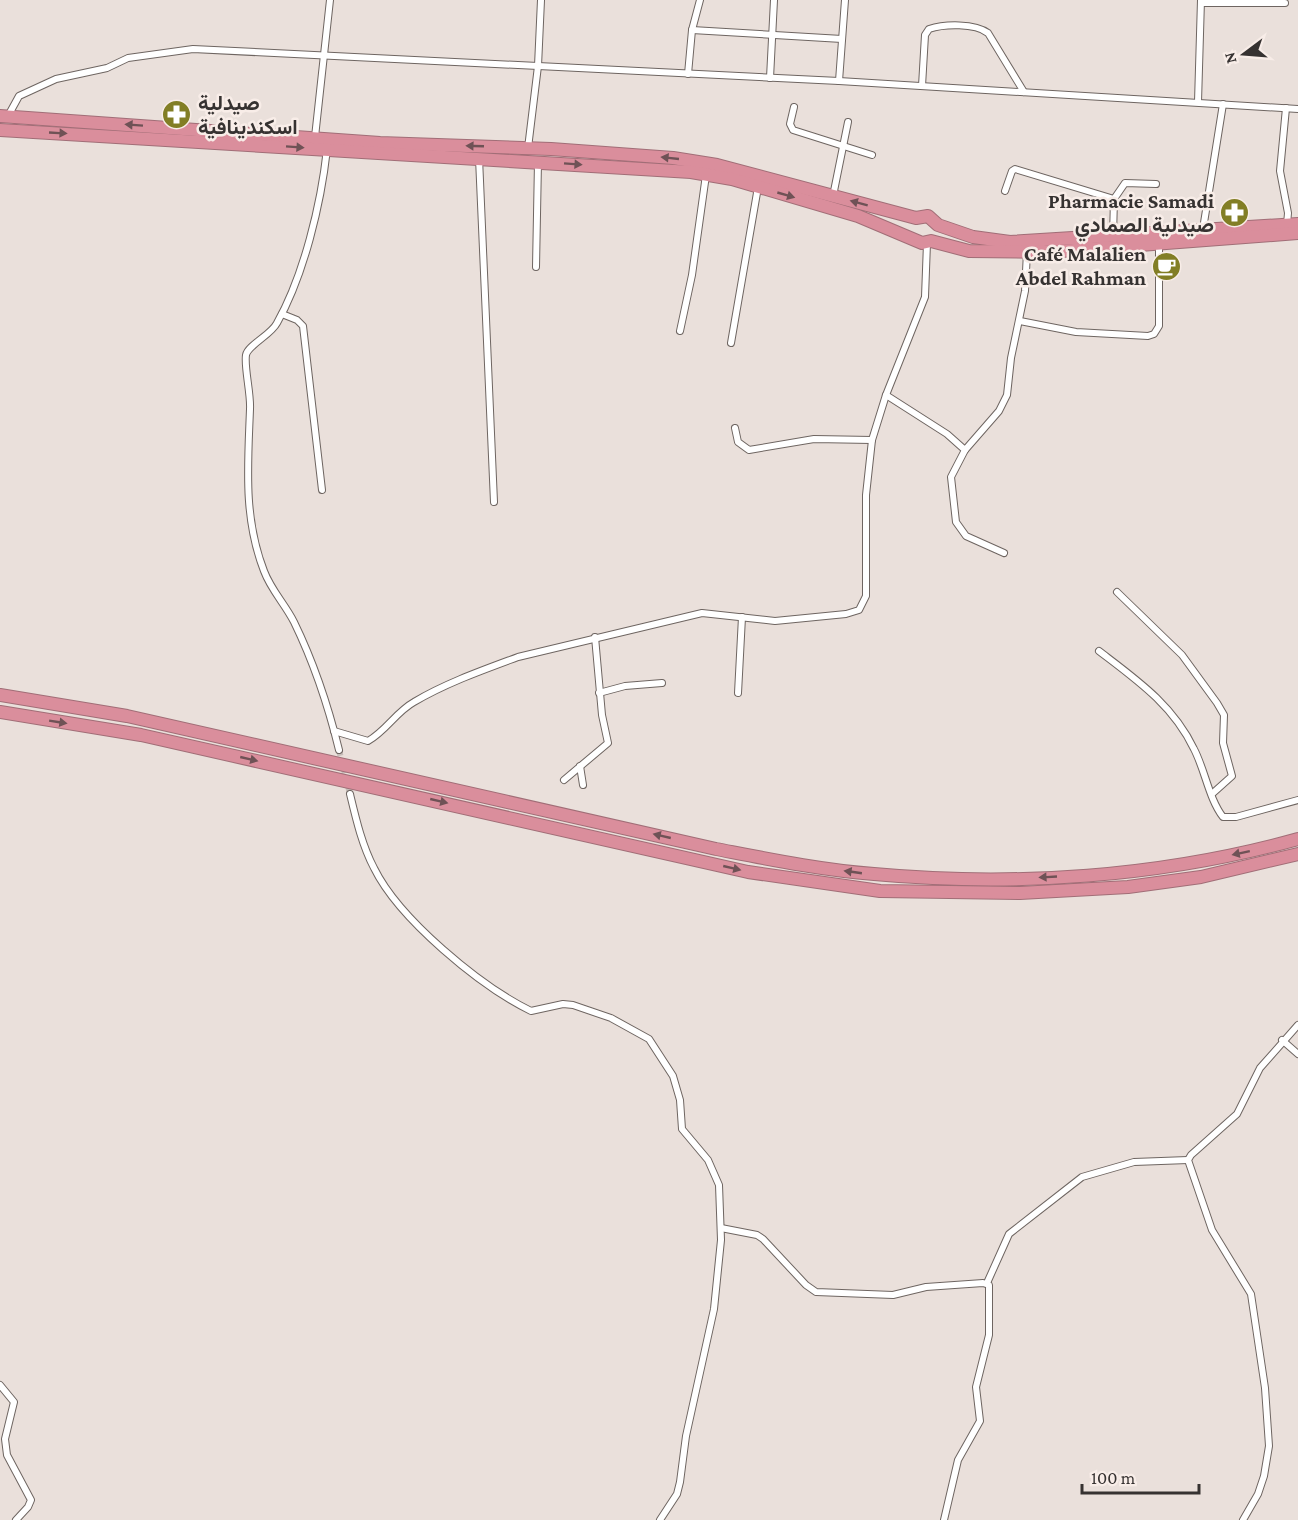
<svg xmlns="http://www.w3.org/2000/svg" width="1298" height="1520" font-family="'Crimson Pro',Vazirmatn,serif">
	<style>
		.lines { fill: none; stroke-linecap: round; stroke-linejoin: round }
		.street-tunnel { stroke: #c6bdb9; stroke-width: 6; stroke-dasharray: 6 3; stroke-linecap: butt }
		.street-casing { stroke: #6e6561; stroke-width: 8 }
		.highway-casing { stroke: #a16e77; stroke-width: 14 }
		.street { stroke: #fff; stroke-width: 6 }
		.highway { stroke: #da8e9c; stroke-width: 12 }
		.oneway { fill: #6f5256 }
		.labels { text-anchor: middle; stroke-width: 5; stroke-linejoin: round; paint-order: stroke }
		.poi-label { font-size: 21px; font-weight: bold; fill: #363231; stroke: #f8ede8; text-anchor: end }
	</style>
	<rect width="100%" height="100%" fill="#eae0db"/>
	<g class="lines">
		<polyline class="street-tunnel" points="339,750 350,794"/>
		<defs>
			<g id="street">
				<polyline points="1201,3 1285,3"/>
				<polyline points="692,30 842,39"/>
				<polyline points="688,74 692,30 700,0"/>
				<polyline points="770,78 774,0"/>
				<polyline points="839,81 845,0"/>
				<path d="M 922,86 L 925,35 L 929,29 C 944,24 975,23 988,33 L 1024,92"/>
				<polyline points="1198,102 1201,0"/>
				<polyline points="794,107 790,124 793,130 872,155"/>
				<polyline points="1286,108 1280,171 1288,213 1287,224"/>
				<polyline points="8,116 19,96 56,79 107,68 128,58 193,49 839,81 1298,109"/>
				<polyline points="315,137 330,0"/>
				<polyline points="528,148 538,66 541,0"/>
				<path d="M 327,149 C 321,204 304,275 277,323 C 271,335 248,345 246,355 C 244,367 251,394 250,409 C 248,464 243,517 264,571 C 271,590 285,604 294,622 C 314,663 328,705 339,750"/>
				<polyline points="479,158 494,502"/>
				<polyline points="1005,191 1012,171 1015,169 1114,199 1113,236"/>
				<polyline points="833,196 848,122"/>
				<polyline points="1114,199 1125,183 1156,184"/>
				<polyline points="1203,229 1223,104"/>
				<polyline points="536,267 538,162"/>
				<polyline points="282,314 297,320 303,326 322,490"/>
				<polyline points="1020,321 1076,332 1148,336 1154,334 1159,326 1159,244"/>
				<polyline points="680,331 692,275 706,175"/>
				<polyline points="731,343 758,187"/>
				<polyline points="886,395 947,434 965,450 951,477 956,522 966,536 1004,553"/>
				<polyline points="735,428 738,442 749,450 814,439 872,440"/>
				<polyline points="965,450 999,411 1007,395 1011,358 1025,291 1027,252"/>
				<polyline points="1117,592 1182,655 1217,703 1224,715 1223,743 1232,776 1213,793"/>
				<path d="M 1099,651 C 1137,680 1173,705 1194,749 C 1205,770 1209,799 1223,817 L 1236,817 L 1298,800"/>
				<polyline points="599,693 625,686 662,683"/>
				<polyline points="738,693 742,617"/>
				<path d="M 334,731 L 368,741 C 386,731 396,712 414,702 C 446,683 483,670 518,657 L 702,613 L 775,621 L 846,614 L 859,610 L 866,596 L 866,495 L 872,440 L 886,395 L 925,297 L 927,243"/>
				<polyline points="580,766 583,785"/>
				<polyline points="564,780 608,743 602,715 595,637"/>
				<path d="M 350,794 C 356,819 362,845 374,868 C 399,919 480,986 531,1011 L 563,1004 L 573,1005 L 611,1018 L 649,1039 L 673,1076 L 680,1100 L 682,1129 L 708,1160 L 719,1185 L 721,1240 L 714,1309 L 686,1436 L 680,1482 L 677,1494 L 660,1520"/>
				<polyline points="1282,1040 1298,1054"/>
				<polyline points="721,1228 757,1235 763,1239 806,1285 816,1292 893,1295 926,1287 983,1283 989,1285 989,1335 976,1387 980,1421 958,1460 944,1520"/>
				<polyline points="987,1283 1009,1234 1082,1177 1134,1162 1188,1160"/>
				<polyline points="0,1385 14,1402 5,1439 7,1455 31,1500 28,1507 16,1520"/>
				<polyline points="1243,1520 1258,1494 1264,1476 1269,1446 1265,1388 1251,1294 1212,1230 1188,1160 1191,1155 1237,1114 1260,1068 1298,1025"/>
			</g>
			<g id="highway">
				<polyline points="0,116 380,143 551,149 673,158 717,165 916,218 928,216 938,225 973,237 1010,242 1298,224"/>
				<polyline points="0,130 691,172 732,179 858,216 922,243 931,241 969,251 1048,252 1298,233"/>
				<path d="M 0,695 L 127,716 L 716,849 C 768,859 821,870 874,874 C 1015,887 1161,877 1298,839"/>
				<polyline points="0,712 141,735 748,872 880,891 1020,893 1128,887 1201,877 1298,854"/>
			</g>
		</defs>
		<use href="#street" class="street-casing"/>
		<use href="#highway" class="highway-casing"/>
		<use href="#street" class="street"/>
		<use href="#highway" class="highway"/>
	</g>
	<defs><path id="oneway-solid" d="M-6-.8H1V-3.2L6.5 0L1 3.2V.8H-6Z" transform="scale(1.5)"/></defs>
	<g class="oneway">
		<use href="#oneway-solid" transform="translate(134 125) rotate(-176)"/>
		<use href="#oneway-solid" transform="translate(58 133) rotate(3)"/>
		<use href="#oneway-solid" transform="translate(475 146) rotate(-178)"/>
		<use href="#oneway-solid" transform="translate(295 147) rotate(4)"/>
		<use href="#oneway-solid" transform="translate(670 158) rotate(-174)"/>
		<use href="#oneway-solid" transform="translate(573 164) rotate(4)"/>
		<use href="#oneway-solid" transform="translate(786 195) rotate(16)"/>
		<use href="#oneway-solid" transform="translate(859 203) rotate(-165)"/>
		<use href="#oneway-solid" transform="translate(58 722) rotate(9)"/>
		<use href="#oneway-solid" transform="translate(249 759) rotate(13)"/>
		<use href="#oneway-solid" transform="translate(439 801) rotate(13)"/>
		<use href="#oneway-solid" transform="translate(662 836) rotate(-167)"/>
		<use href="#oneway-solid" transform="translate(1241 853) rotate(168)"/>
		<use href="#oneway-solid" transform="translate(732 868) rotate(13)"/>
		<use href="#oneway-solid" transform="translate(853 872) rotate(-172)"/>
		<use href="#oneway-solid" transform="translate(1048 877) rotate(177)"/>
	</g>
	<defs>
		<symbol id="pharmacy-disc" viewBox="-11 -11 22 22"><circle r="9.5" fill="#827e25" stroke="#f8ede8"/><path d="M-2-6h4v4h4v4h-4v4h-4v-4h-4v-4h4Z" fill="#fff"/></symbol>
		<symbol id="cafe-disc" viewBox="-11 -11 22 22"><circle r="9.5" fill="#827e25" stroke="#f8ede8"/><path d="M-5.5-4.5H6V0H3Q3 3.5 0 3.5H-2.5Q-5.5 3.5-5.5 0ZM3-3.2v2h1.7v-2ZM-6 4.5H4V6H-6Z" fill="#fff"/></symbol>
	</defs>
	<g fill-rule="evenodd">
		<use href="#pharmacy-disc" x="160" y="98" width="33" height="33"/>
		<use href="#pharmacy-disc" x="1218" y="196" width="33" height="33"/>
		<use href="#cafe-disc" x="1150" y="250" width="33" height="33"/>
	</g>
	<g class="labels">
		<g class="poi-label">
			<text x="198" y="110" text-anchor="start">صيدلية<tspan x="198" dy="24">اسكندينافية</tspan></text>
			<text x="1214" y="208">Pharmacie Samadi<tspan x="1214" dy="24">صيدلية الصمادي</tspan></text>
			<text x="1146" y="261">Café Malalien<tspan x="1146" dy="24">Abdel Rahman</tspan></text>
		</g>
	</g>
	<g transform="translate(1244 54) rotate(254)" stroke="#f8ede8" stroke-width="4.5" paint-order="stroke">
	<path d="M0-4.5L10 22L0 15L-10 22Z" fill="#363231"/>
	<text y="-9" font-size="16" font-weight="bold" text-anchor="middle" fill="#363231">N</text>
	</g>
	<path d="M1082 1484v9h117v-9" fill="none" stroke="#363231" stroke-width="3"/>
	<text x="1091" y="1484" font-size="18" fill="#363231" stroke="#f8ede8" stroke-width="4.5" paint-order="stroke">100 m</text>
</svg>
